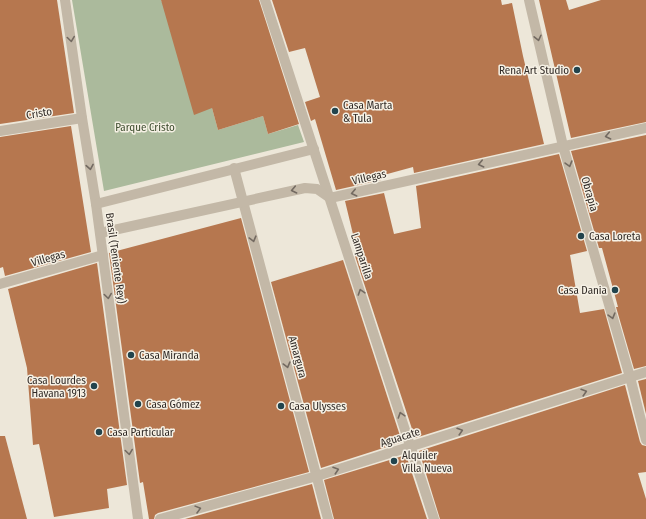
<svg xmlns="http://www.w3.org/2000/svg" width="646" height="519" font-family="'Fira Sans Condensed',sans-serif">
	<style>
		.green { fill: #abba9c }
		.building { fill: #b6774f }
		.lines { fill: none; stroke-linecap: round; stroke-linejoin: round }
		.minor { stroke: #c3b8a7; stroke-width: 10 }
		.oneway { stroke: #736a61 }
		.poi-dot { fill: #22444d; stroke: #f6f1e5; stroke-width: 1.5 }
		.labels { text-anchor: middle; stroke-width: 3; stroke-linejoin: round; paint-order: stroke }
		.poi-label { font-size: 11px; fill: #312b27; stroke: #f6f1e5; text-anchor: start }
		.street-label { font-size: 11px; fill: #312b27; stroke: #f6f1e5 }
		.park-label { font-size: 11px; fill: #3d4c2e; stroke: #f6f1e5 }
	</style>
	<rect width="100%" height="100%" fill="#ede7d9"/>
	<polygon class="green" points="72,0 161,0 212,108 218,130 263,116 268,134 298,125 304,142 104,191"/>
	<g class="building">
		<polygon points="0,0 57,0 74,113 0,124"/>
		<polygon points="161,0 259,0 299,124 268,134 263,116 218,130 212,108 194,115"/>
		<polygon points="272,0 501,0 502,5 512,3 523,56 544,144 414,173 413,167 380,176 381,180 336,190 315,119 311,121 305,102 320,97 305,48 289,52"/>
		<polygon points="539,0 566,0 569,10 601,0 646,0 646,122 571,138"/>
		<polygon points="71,126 91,252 5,276 3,267 0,268 0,137"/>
		<polygon points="646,135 646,366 634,369 616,307 618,307 602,248 599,248 571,151"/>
		<polygon points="559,154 587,251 570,255 580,313 604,309 622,373 415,438 355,256 358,255 345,201 384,193 394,234 421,228 416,186"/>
		<polygon points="241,218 309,472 158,513 155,515 154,519 149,519 143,482 140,483 109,253"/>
		<polygon points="343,260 402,442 321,468 271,282"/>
		<polygon points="97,263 127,485 107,489 109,508 54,517 39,444 33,445 27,368 8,289"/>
		<polygon points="646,379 646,414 638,381"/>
		<polygon points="625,385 640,442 642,445 646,446 646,472 638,473 646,499 646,519 440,519 419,451"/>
		<polygon points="0,436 5,436 27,519 0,519"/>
		<polygon points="406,455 427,519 334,519 324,480"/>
		<polygon points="312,484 321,519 185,519"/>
	</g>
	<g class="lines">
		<g class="minor">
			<polyline points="65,0 82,118 96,204 138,519"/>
			<polyline points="265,0 434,519"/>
			<polyline points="529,0 563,146 630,377 646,440"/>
			<polyline points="0,131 82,118"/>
			<polyline points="234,168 328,519"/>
			<polyline points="96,204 314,149"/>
			<polyline points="100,233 305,188 317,189 330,198 646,128"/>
			<polyline points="0,284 103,255"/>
			<polyline points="160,519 317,476 646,372"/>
		</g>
	</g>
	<defs><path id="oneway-chevron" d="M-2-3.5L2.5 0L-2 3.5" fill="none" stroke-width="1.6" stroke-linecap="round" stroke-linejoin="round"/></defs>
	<g class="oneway">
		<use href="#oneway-chevron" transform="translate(538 38) rotate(77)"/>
		<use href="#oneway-chevron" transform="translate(71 39) rotate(82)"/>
		<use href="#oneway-chevron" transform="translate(608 136) rotate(168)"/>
		<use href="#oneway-chevron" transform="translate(481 164) rotate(167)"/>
		<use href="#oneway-chevron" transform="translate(569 164) rotate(74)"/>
		<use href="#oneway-chevron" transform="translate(90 167) rotate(80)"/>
		<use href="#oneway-chevron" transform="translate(294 190) rotate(168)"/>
		<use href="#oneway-chevron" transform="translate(354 193) rotate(167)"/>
		<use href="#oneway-chevron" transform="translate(253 239) rotate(75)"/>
		<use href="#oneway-chevron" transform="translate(361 292) rotate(-108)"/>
		<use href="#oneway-chevron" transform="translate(108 296) rotate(82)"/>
		<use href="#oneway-chevron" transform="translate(612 316) rotate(74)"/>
		<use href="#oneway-chevron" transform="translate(287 365) rotate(75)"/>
		<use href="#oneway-chevron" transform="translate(584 392) rotate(-17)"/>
		<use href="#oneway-chevron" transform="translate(401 415) rotate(-108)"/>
		<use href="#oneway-chevron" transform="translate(460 431) rotate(-17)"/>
		<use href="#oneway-chevron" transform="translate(129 452) rotate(82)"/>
		<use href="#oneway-chevron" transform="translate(336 470) rotate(-18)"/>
		<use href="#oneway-chevron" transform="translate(198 509) rotate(-15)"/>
	</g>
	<g class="poi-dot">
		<circle cx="577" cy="70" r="4"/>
		<circle cx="335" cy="111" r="4"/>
		<circle cx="581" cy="236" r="4"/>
		<circle cx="615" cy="290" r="4"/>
		<circle cx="131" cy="355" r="4"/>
		<circle cx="94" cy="386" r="4"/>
		<circle cx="138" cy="404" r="4"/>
		<circle cx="281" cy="406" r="4"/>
		<circle cx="99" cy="432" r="4"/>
		<circle cx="394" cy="461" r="4"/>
	</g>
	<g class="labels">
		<g class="poi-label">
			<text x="569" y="74" text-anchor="end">Rena Art Studio</text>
			<text x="343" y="109">Casa Marta<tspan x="343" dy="13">&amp; Tula</tspan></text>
			<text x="589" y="240">Casa Loreta</text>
			<text x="607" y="294" text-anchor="end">Casa Dania</text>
			<text x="139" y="359">Casa Miranda</text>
			<text x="86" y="384" text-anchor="end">Casa Lourdes<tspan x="86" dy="13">Havana 1913</tspan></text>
			<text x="146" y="408">Casa Gómez</text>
			<text x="289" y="410">Casa Ulysses</text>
			<text x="107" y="436">Casa Particular</text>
			<text x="402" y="459">Alquiler<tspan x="402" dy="13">Villa Nueva</tspan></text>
		</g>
		<g class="street-label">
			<text transform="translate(39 113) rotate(-9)" y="4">Cristo</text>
			<text transform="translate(369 177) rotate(-13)" y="4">Villegas</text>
			<text transform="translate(590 194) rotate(74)" y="4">Obrapía</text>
			<text transform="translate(362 256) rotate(72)" y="4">Lamparilla</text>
			<text transform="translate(48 258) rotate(-16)" y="4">Villegas</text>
			<text transform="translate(116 258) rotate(82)" y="4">Brasil (Teniente Rey)</text>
			<text transform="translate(298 357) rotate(75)" y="4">Amargura</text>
			<text transform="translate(400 437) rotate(-18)" y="4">Aguacate</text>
		</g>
		<g class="park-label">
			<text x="145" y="131">Parque Cristo</text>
		</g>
	</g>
</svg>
